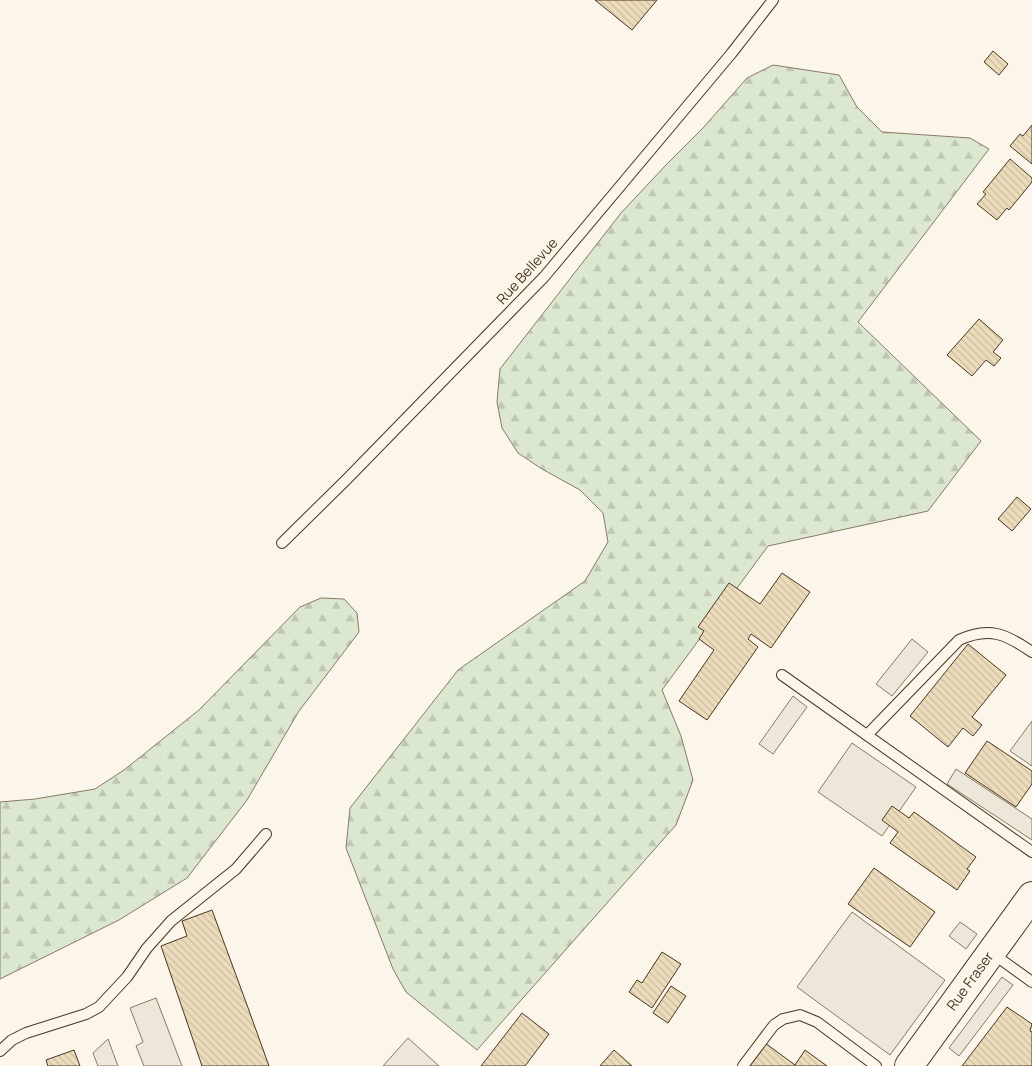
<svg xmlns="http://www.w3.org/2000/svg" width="1032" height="1066" font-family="Manrope,sans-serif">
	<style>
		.forest { fill: url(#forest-firs); stroke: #887966 }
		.parking { fill: #ede7d9; stroke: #887966 }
		.building { fill: url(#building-back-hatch); stroke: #4a3520 }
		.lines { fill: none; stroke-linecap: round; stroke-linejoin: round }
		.service-casing { stroke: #4a3520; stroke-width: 12 }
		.primary-casing { stroke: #4a3520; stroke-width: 30 }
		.service { stroke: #fbf6e9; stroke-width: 10 }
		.primary { stroke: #fbf6e9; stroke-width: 28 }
		.labels { text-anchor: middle; stroke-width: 4; stroke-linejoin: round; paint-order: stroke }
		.street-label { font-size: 14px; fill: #4a3520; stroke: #fbf6e9 }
	</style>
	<defs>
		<pattern id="forest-firs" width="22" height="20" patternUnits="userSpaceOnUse" patternTransform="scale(1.25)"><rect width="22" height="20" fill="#dce7d0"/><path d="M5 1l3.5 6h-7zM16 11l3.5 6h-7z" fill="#bec7b2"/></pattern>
		<pattern id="building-back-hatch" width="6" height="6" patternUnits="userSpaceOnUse" patternTransform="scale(1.25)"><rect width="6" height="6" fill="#ecdcbc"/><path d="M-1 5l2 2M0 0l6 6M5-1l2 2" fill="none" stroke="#ccbda1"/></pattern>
	</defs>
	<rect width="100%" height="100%" fill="#fbf6e9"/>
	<g class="forest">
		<polygon points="773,65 839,75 857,107 882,132 970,138 989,149 858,322 981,441 928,511 768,546 662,690 681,736 693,780 676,825 477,1050 406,992 393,969 346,848 350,808 458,670 585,581 608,542 603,513 580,490 542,469 518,453 502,428 497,402 500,369 621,213 665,166 703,128 747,78"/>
		<polygon points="321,598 344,599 357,613 359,632 299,711 247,800 187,878 119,920 0,979 0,802 35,799 95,789 124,770 199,710 300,607"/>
	</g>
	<g class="parking">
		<polygon points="912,639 928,652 892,696 876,684"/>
		<polygon points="793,696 807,707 773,754 759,744"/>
		<polygon points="1032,721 1032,766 1010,751"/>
		<polygon points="852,743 916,787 882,836 818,792"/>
		<polygon points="956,769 1032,819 1032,840 947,784"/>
		<polygon points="852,912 945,980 890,1055 797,987"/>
		<polygon points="960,922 977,934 966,949 949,936"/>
		<polygon points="1002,977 1013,985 959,1056 949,1048"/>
		<polygon points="156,998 182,1066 144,1066 136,1046 143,1042 130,1008"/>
		<polygon points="408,1038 439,1066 383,1066"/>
		<polygon points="108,1039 118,1066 98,1066 93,1053"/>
	</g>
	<g class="building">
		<polygon points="595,0 657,0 632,30"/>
		<polygon points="993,51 1008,64 999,75 984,62"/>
		<polygon points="1032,125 1032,164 1010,146 1020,134 1023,136"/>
		<polygon points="1010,159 1032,178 1032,182 1009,210 1007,208 997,220 977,204 986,194 983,192"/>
		<polygon points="979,319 1003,340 993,352 1001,358 994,366 986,360 972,376 947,355"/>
		<polygon points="1017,497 1031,509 1012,531 998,519"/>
		<polygon points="782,573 810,592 771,648 751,634 748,639 758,647 707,720 679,701 714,650 699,639 704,631 698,627 729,583 760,604"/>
		<polygon points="968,644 1006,675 972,717 982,725 973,736 963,728 948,747 910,716"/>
		<polygon points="987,741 1032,771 1032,784 1016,807 965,773"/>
		<polygon points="892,806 909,818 914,812 976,857 967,869 970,871 957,890 890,843 898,832 882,820"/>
		<polygon points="874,868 935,912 910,947 848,904"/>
		<polygon points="212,910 247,1005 269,1066 202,1066 161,946 187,936 182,921"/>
		<polygon points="662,952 681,964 652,1008 629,992 637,980 642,983"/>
		<polygon points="671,986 686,996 668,1023 653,1013"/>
		<polygon points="1007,1007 1032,1024 1030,1031 1032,1032 1032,1066 962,1066"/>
		<polygon points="522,1013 549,1034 525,1066 481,1066"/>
		<polygon points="761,1040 795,1065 805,1050 827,1066 741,1066"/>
		<polygon points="74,1050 80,1066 48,1066 46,1060"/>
		<polygon points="614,1050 632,1066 600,1066"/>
	</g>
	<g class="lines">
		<defs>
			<g id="service">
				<polyline points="282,543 347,479 544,277 731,54 773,0"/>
				<polyline points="782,675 1032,852"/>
				<path d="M 867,735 L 959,640 C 989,626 1006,634 1032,652"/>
				<polyline points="992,953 1032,982"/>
				<polyline points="0,1051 12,1040 26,1033 86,1014 99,1007 127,977 147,948 171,921 236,869 266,834"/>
				<polyline points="743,1066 774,1025 783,1019 800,1015 817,1022 876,1066"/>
			</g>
			<polyline id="primary" points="909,1066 1032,896"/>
		</defs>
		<use href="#service" class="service-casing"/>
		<use href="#primary" class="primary-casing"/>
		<use href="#service" class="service"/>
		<use href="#primary" class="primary"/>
	</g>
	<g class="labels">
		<g class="street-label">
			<text transform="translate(527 271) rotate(-48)" y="5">Rue Bellevue</text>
			<text transform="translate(970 981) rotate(-54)" y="5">Rue Fraser</text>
		</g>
	</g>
</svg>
